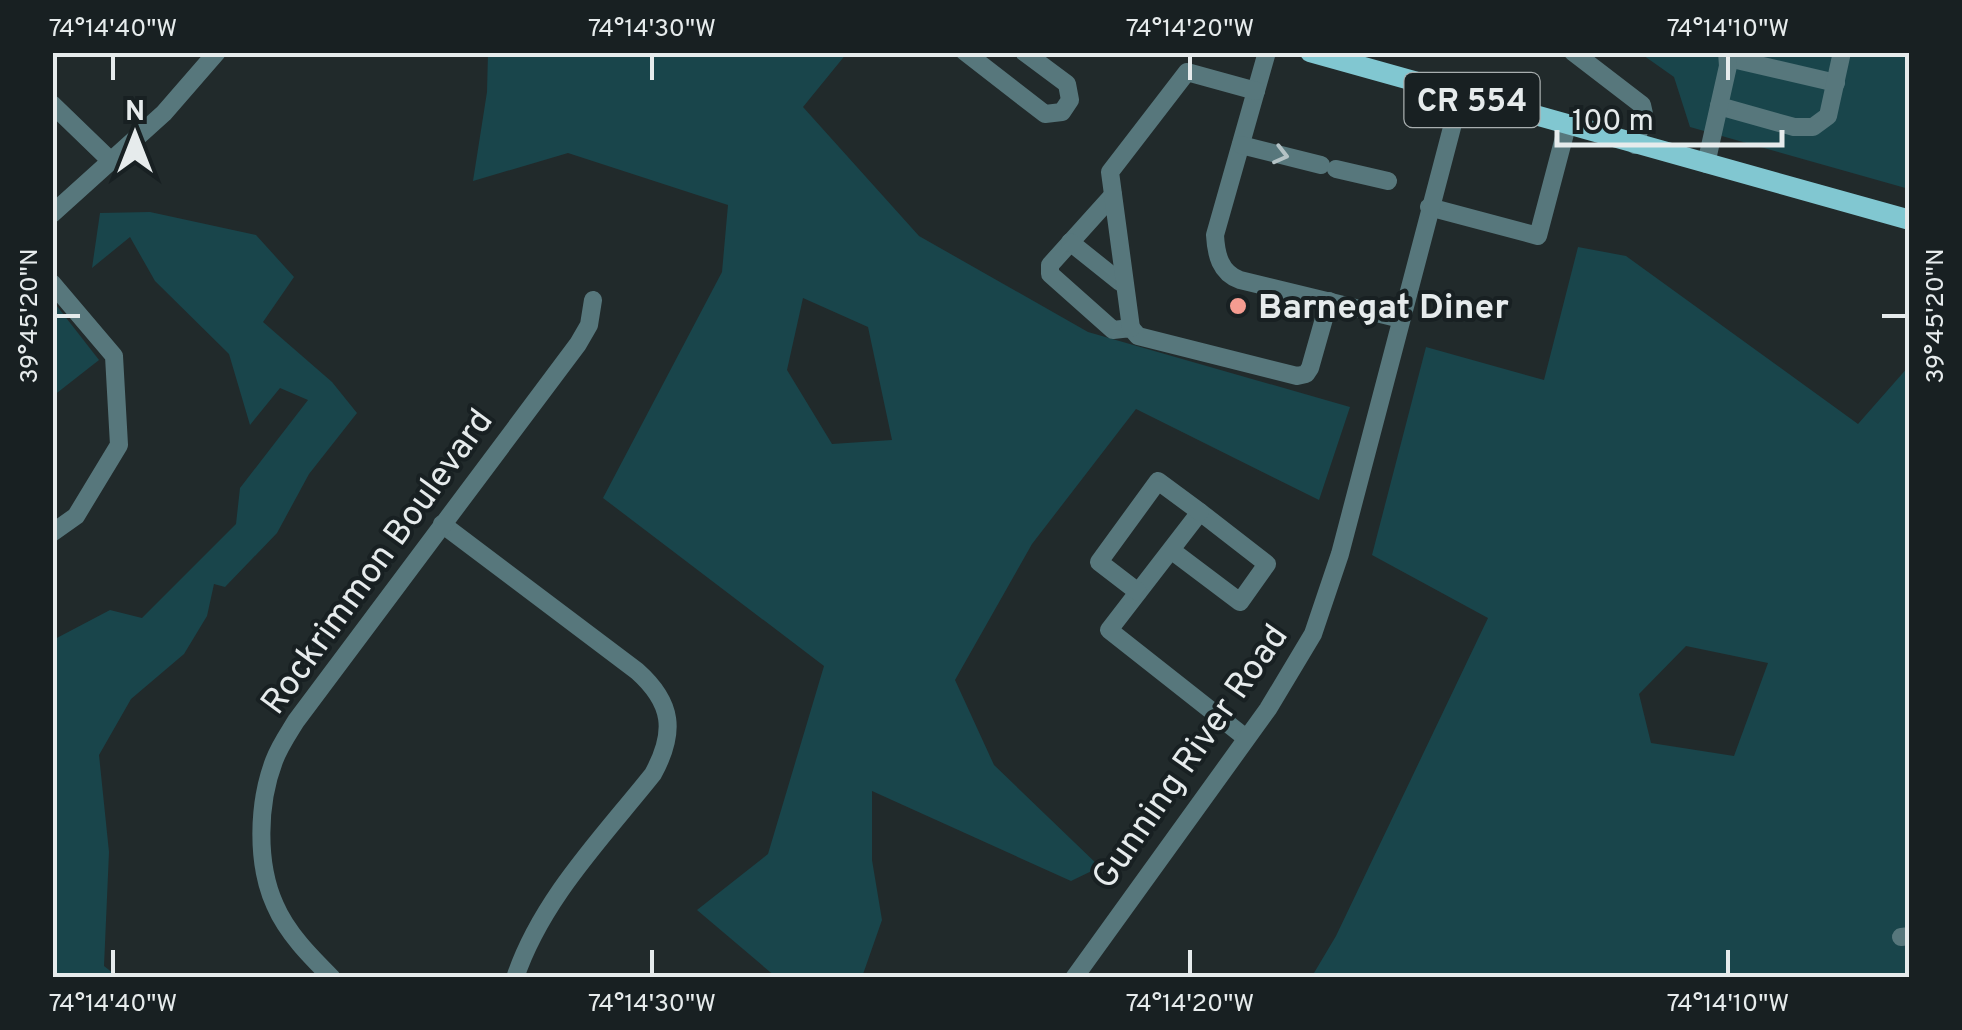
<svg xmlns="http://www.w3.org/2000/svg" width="1962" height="1030" font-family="Overpass,sans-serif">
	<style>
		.green { fill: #19454b; fill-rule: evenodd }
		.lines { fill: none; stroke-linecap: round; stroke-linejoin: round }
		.minor { stroke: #57777c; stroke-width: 18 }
		.major { stroke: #81c7d1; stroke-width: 20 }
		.oneway { stroke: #b4c2c5 }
		.ticks { fill: none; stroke: #e6ebec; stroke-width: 4 }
		.poi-dot { fill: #f59c91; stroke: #182022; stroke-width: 4 }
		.labels { text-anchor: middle; stroke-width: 8; stroke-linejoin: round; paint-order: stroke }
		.shield { fill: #182022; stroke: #a8aeaf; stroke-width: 2.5 }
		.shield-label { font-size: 32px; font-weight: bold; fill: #e6ebec }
		.poi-label { font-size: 35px; font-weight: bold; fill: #e6ebec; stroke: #182022; text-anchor: start }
		.street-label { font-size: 35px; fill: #e6ebec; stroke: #182022 }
		.neatline { fill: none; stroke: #e6ebec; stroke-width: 4 }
		.ticks-label { font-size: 25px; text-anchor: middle; fill: #e6ebec }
	</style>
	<rect width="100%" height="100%" fill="#212a2b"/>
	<g class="green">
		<path d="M 488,53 L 847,53 L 803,107 L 919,236 L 1088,332 L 1350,407 L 1319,500 L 1136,409 L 1032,544 L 955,680 L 994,765 L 1100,867 L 1071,881 L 872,791 L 872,860 L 882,920 L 862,977 L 776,977 L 697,910 L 768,854 L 824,666 L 603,498 L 722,272 L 728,205 L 568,153 L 473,181 L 487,92 ZM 803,298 L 868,327 L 892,440 L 832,444 L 787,370 Z"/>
		<polygon points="1640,53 1909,53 1909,189 1690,127 1674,77"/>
		<polygon points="150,212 256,235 294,277 263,322 332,382 357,413 309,474 277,533 225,587 214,584 207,616 184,654 131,699 99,755 109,852 104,966 118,977 53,977 53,640 110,610 142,618 236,524 240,488 308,400 280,388 250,425 229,354 155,281 130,237 92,268 100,213"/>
		<path d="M 1578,247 L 1626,256 L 1858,424 L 1909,366 L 1910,837 L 1907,840 L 1910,845 L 1909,977 L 1311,978 L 1336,936 L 1488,618 L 1372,555 L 1426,347 L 1544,380 ZM 1686,646 L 1768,663 L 1734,756 L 1651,743 L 1639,694 Z"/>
		<polygon points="53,301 99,360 53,396"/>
	</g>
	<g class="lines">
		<g class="minor">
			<polyline points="965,52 1045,114 1062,112 1070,100 1067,84 1024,52"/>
			<path d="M 1267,52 L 1215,235 C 1216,254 1220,273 1240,280 L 1401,319"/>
			<polyline points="1573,52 1642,105 1644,114 1635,145"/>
			<polyline points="1728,58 1836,83"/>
			<polyline points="52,104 112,162"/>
			<polyline points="1719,106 1794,127 1813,127 1828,116 1842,52"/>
			<polyline points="1241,145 1321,165"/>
			<polyline points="1706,164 1728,66 1727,52"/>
			<polyline points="1336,169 1388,181"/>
			<polyline points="1113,195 1050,265 1050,274 1113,330 1131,328 1138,336 1297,376 1306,374 1310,368 1329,301"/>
			<polyline points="1429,207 1538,236 1567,126"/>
			<polyline points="52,214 164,113 217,52"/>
			<polyline points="1070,242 1120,282 1124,282"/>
			<polyline points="52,283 114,356 119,445 76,516 52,533"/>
			<polyline points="1131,328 1110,172 1187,72 1256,91"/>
			<path d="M 442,524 L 637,671 C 673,703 676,732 653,774 C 602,838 541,900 515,978"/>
			<polyline points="1171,550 1240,602 1267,564 1200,512 1109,630 1246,738"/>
			<polyline points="1138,592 1099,562 1158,481 1200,512"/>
			<polyline points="1901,937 1910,936"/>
			<path d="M 332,978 C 310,956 287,933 275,905 C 256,863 258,803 274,761 C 279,747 288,734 296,721 L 578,344 L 589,325 L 593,300"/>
			<polyline points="1074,978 1268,709 1313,634 1340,554 1460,97"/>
		</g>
		<polyline class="major" points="1310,52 1910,220"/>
	</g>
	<defs><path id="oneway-chevron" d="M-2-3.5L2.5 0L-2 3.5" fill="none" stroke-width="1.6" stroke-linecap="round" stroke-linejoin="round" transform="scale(2.5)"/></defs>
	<use class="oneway" href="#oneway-chevron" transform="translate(1281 155) rotate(14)"/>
	<path class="ticks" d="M 113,55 L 113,80M 652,55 L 652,80M 1190,55 L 1190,80M 1728,55 L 1728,80M 55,316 L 80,316M 1882,316 L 1907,316M 113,950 L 113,975M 652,950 L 652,975M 1190,950 L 1190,975M 1728,950 L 1728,975"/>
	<circle class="poi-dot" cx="1238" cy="306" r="10"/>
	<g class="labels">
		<rect class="shield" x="1404.5" y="73" width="135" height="54" rx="8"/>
		<g class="shield-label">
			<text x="1472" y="111">CR 554</text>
		</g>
		<g class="poi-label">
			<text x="1258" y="318">Barnegat Diner</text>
		</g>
		<g class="street-label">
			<text transform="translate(376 561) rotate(-54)" y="12">Rockrimmon Boulevard</text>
			<text transform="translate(1189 756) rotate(-55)" y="12">Gunning River Road</text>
		</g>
	</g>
	<rect width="1962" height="1030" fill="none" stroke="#182022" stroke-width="110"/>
	<g transform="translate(135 135)" stroke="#182022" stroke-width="8" paint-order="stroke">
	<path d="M0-8L18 38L0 25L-18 38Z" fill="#e6ebec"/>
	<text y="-15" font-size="28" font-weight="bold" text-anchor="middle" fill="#e6ebec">N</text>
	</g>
	<path d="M1557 130v15h225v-15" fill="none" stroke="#e6ebec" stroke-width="5"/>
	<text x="1572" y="130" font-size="30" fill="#e6ebec" stroke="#182022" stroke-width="8" paint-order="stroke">100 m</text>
	<rect x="55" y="55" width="1852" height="920" class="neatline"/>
	<g class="ticks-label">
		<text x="113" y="36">74°14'40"W</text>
		<text x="652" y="36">74°14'30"W</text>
		<text x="1190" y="36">74°14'20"W</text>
		<text x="1728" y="36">74°14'10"W</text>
		<text transform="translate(28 316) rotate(-90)" y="9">39°45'20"N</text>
		<text transform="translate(1934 316) rotate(-90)" y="9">39°45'20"N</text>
		<text x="113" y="1011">74°14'40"W</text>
		<text x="652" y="1011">74°14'30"W</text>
		<text x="1190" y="1011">74°14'20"W</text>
		<text x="1728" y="1011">74°14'10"W</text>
	</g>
</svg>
